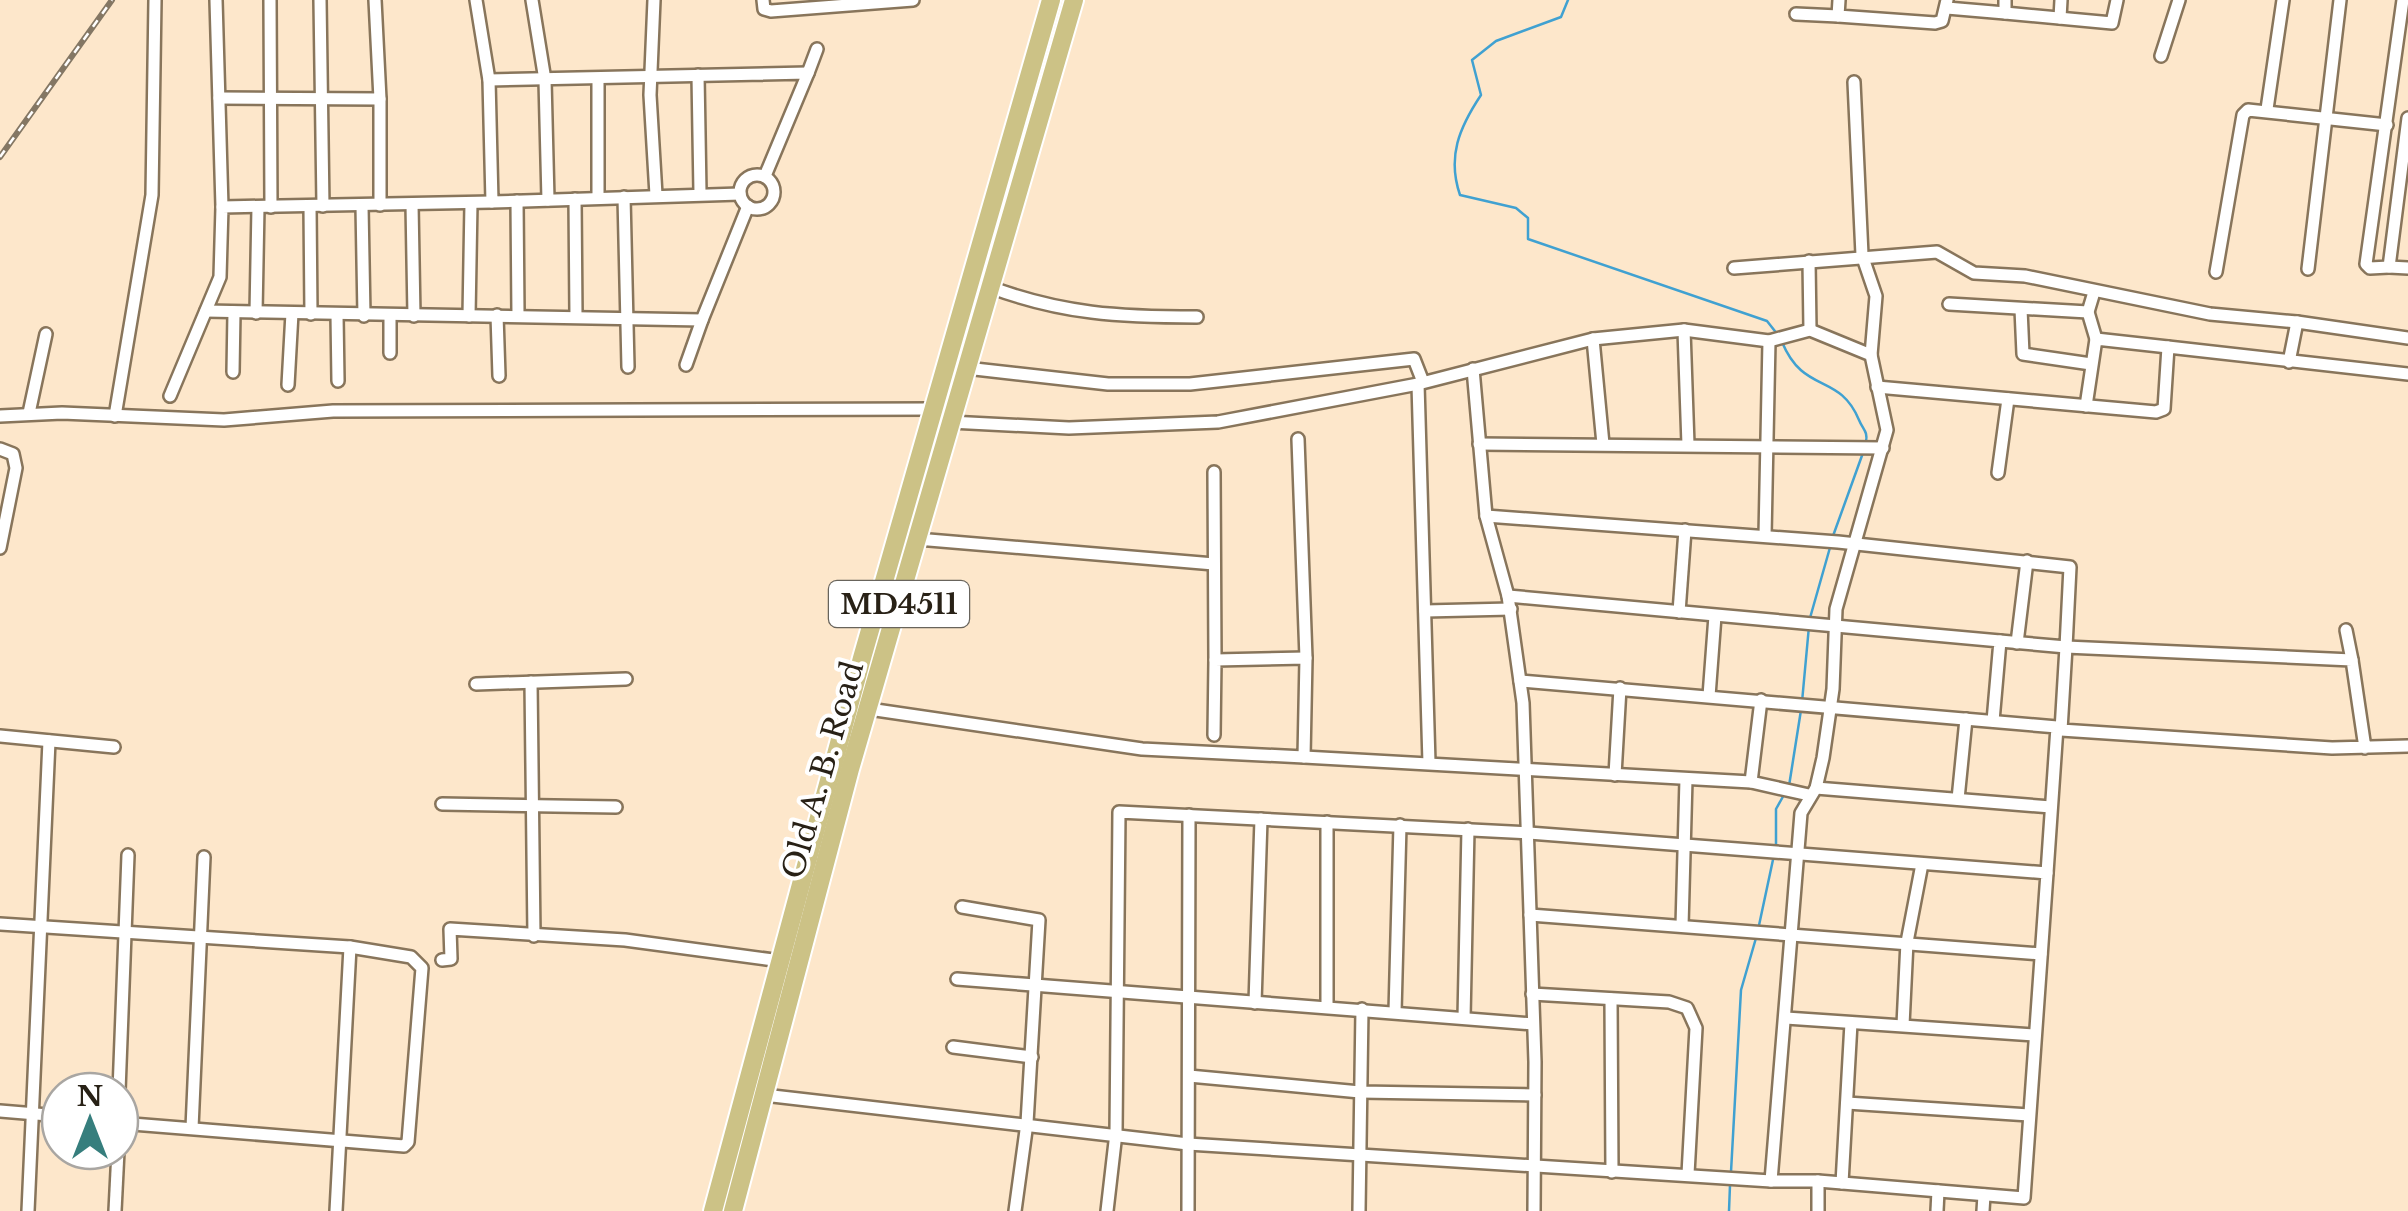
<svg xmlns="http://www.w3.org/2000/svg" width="2408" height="1211" font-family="'Libre Baskerville',serif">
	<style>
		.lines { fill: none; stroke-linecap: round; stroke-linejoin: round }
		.stream { stroke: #40a1d1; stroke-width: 2.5 }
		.minor-casing { stroke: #88755b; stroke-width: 16 }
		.primary-casing { stroke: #fff; stroke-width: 22 }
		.minor { stroke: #fff; stroke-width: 11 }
		.primary { stroke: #ccc286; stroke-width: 18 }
		.rail-casing { stroke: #847764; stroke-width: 6 }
		.rail { stroke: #fff; stroke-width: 2.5; stroke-dasharray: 8; stroke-linecap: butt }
		.labels { text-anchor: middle; stroke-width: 8; stroke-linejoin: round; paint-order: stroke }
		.shield { fill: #fff; stroke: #68645c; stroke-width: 2.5 }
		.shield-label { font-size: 28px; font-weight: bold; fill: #282116 }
		.street-label { font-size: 30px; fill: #282116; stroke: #fff }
	</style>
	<rect width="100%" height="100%" fill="#fde7cb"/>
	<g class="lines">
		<g class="stream">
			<path d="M 1568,0 L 1561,17 L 1496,41 L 1472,60 L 1481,95 C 1459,128 1447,157 1460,195 L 1516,208 L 1528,218 L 1528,239 L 1767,321 L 1778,335"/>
			<path d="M 1782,342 C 1804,395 1839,372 1859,420 C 1863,430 1868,431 1866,442"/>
			<polyline points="1833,536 1864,450"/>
			<polyline points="1810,618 1831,544"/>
			<polyline points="1802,702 1809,626"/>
			<polyline points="1789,786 1801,710"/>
			<polyline points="1776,847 1776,809 1785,793"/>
			<polyline points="1758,930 1774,855"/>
			<polyline points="1731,1172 1741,990 1756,938"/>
			<polyline points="1729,1211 1730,1185"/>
		</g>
		<defs>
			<g id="minor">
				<polyline points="216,0 222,207"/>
				<polyline points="270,0 271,207"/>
				<polyline points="320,0 323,206"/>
				<polyline points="476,0 489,80 492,202 740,194"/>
				<polyline points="532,0 545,80 548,200"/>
				<polyline points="654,0 650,95 656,195"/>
				<polyline points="763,0 764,9 771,11 913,0"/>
				<polyline points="1839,0 1838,16 1935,23 1942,21 1947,0"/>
				<polyline points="2403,0 2366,264 2370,268 2389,267 2408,118"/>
				<polyline points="1947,8 2005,13 2005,0"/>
				<polyline points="2005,13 2112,23 2117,0"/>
				<polyline points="1796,14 1838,16"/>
				<polyline points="2060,18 2061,0"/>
				<polyline points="2161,56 2179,0"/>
				<polyline points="808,73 817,49"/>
				<polyline points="698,75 700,193"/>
				<polyline points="489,80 808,73 765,176"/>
				<polyline points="1854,82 1862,255 1876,296 1871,355"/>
				<polyline points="219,98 380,99 375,0"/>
				<polyline points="380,99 380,205"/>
				<polyline points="2267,109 2283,0"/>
				<circle cx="757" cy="192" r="17"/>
				<polyline points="624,197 628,367"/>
				<polyline points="598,198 598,79"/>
				<polyline points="575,199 576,316"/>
				<polyline points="517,201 518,315"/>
				<polyline points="412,204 414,316"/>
				<polyline points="310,206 311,314"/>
				<polyline points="362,206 364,316"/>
				<polyline points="1809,261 1810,330"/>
				<polyline points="2389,267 2408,268"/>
				<polyline points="1734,268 1937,252 1974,273 2025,276 2210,314 2297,322"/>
				<polyline points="2308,269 2340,0"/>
				<polyline points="2216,272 2243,115 2248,110 2387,125"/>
				<path d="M 990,287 C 1062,314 1120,317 1197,317"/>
				<polyline points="1949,304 2088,312 2094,292"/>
				<polyline points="2021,309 2023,354 2091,364"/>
				<polyline points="206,311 702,320 748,206"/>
				<polyline points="2088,312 2096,339"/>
				<polyline points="256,313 258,207"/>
				<polyline points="337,315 338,381"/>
				<polyline points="497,315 499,376"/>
				<polyline points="390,316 390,353"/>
				<polyline points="469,316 471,203"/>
				<polyline points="1684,330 1688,445"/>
				<polyline points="1593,339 1603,444"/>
				<polyline points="2289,362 2297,322 2408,338"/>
				<polyline points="686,365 702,320"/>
				<polyline points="966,368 1108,384 1190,384 1414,359 1423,382"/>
				<polyline points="1473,369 1486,516 1508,596 1523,703 1535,1062 1534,1211"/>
				<polyline points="233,372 234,312"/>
				<polyline points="1418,384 1429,763"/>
				<polyline points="288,385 292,313"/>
				<polyline points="1877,387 2156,412 2164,409 2168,347 2408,374"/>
				<polyline points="170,396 220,277 222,207 492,202"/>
				<polyline points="2086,406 2096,339 2168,347"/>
				<polyline points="29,413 46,334"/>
				<polyline points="0,416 62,413 224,420 333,411 934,409"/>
				<polyline points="115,416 152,195 155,0"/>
				<polyline points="1298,439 1306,658"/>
				<polyline points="1479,444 1883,448"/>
				<polyline points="0,449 13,454 16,468 0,548"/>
				<polyline points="1214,472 1215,660"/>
				<polyline points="1998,473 2008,399"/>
				<polyline points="1486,516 1838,542 2070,567 2066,647 2000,641"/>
				<polyline points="1765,536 1769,341"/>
				<polyline points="917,539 1214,564"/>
				<polyline points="1508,596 2000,641 1993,721"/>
				<polyline points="1425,611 1511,609"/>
				<polyline points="1679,612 1685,530"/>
				<polyline points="2346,630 2352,660"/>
				<polyline points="2017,643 2027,561"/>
				<polyline points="1520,681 2057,727 2047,873"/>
				<polyline points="531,682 534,936"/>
				<polyline points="476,684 626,679"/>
				<polyline points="1709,696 1715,616"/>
				<polyline points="869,709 1142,749 1304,757 1306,658 1215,660 1214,735"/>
				<polyline points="0,736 114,747"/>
				<polyline points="2365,748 2352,660 2066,647 2061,730 2332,748 2408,746"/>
				<polyline points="1304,757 1751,782 1761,700"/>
				<polyline points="1615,775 1620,688"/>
				<polyline points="1751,782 1809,795"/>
				<polyline points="1816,788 2051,807"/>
				<polyline points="1958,799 1966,719"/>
				<polyline points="442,804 616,807"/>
				<polyline points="962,907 1039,920 1027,1123 1015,1211"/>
				<polyline points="1530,915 2041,954"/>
				<polyline points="0,924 350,947 411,957 422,968 408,1142 404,1146 120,1123"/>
				<polyline points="1682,926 1686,779"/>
				<polyline points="442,960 451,959 450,929 625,940 781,961"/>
				<polyline points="957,979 1533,1024"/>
				<polyline points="1532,994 1669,1002 1687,1008 1696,1028 1688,1174"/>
				<polyline points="1611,999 1612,1172"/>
				<polyline points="1255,1003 1261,819"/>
				<polyline points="1327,1007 1327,822"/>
				<polyline points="1395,1012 1400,825"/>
				<polyline points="1464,1018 1468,829"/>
				<polyline points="1786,1018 2035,1035"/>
				<polyline points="1903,1025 1907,942 1922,864"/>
				<polyline points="953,1047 1032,1057"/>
				<polyline points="1189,1076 1360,1092 1535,1095"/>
				<polyline points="119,1091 128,855"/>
				<polyline points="764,1095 1188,1144 1771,1181 1801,813 1816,788 1823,758 1833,689 1836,609 1887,430 1871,355 1810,330 1769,341 1684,330 1593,339 1418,384 1218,422 1069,428 950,422"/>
				<polyline points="1847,1103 2029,1115"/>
				<polyline points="0,1111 60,1116"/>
				<polyline points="192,1128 204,857"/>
				<polyline points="1771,1181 1818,1181 1818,1211"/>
				<polyline points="1842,1183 1851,1023"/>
				<polyline points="28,1211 49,741"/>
				<polyline points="115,1211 118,1151"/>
				<polyline points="336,1211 350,947"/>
				<polyline points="1107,1211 1116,1133 1119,812 1529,833 2047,873 2024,1198 1818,1181"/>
				<polyline points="1188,1211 1189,815"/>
				<polyline points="1359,1211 1362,1009"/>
				<polyline points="1937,1211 1938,1191"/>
				<polyline points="1983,1211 1984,1195"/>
			</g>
			<g id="primary">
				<polyline points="713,1211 862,658 1051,0"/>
				<polyline points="733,1211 850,769 1074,0"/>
			</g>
		</defs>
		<use href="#minor" class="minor-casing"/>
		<use href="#primary" class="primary-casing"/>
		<use href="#minor" class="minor"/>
		<use href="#primary" class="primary"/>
		<defs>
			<polyline id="rail" points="0,157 112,0"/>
		</defs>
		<use href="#rail" class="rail-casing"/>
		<use href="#rail" class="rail"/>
	</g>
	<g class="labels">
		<rect class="shield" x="829" y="581" width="140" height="46" rx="8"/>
		<g class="shield-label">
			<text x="899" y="614">MD4511</text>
		</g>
		<g class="street-label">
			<text transform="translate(823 770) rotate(-74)" y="10">Old A. B. Road</text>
		</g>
	</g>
	<g transform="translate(90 1121)"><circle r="48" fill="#ffffff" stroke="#a9a6a2" stroke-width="2.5"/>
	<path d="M0-8L18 38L0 25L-18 38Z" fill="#367e7d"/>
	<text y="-15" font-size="28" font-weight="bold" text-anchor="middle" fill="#282116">N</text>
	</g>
</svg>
